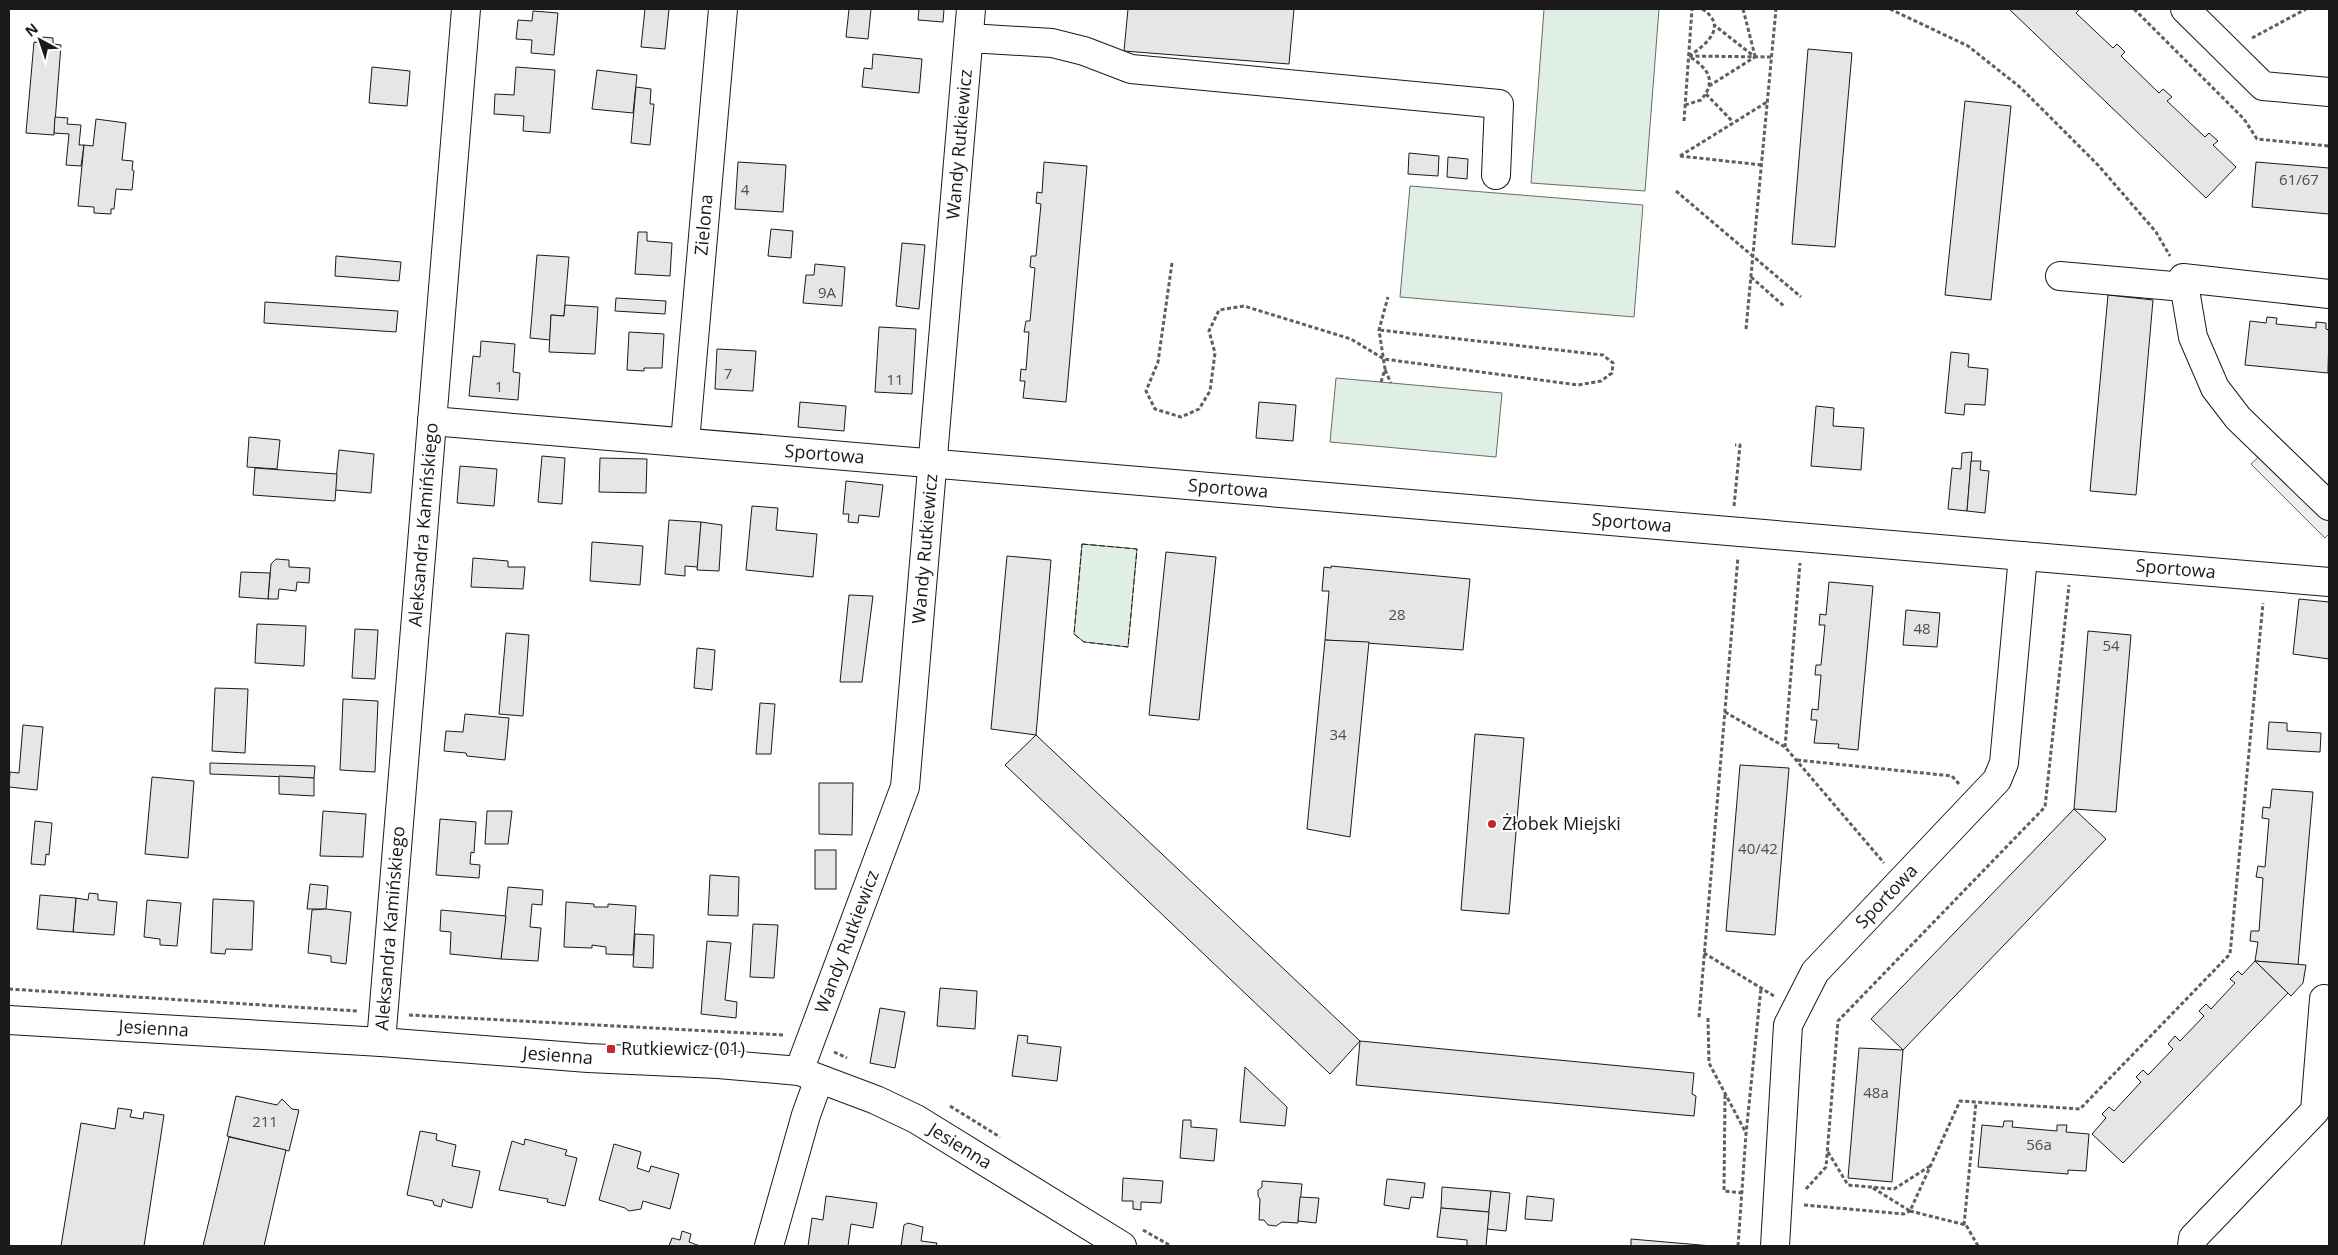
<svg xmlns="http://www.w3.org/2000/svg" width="2338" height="1255" font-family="'Open Sans',sans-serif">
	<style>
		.green { fill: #e0efe3; stroke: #6a6a6a }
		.parking { fill: #ededed; stroke: #6a6a6a }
		.building { fill: #e6e6e6; stroke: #1a1a1a }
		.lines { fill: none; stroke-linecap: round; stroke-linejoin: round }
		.minor-casing { stroke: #1a1a1a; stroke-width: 30 }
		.path { stroke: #5f5f5f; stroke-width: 3; stroke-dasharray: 4 2.5; stroke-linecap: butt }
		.minor { stroke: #fff; stroke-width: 28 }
		.fence { stroke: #1a1a1a; stroke-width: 1; stroke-dasharray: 6 2.5; stroke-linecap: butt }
		.poi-dot { fill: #c62828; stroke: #fff; stroke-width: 2 }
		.labels { text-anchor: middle; stroke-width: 4; stroke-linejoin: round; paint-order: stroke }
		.number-label { font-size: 15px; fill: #4d4d4d }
		.street-label { font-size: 18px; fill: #1a1a1a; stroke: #fff }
		.poi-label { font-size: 18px; fill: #1a1a1a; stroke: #fff; text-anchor: start }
	</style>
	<rect width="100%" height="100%" fill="#fff"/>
	<g class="green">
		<polygon points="1544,9 1659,9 1645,191 1531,183"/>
		<polygon points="1410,186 1643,205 1634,317 1400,297"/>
		<polygon points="1336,378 1502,393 1496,457 1330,442"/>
		<polygon points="1082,544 1137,549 1128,647 1084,642 1074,634"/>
	</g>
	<polygon class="parking" points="2265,451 2329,515 2329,534 2325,538 2251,464"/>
	<g class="building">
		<polygon points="645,9 669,9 665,49 641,47"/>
		<polygon points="849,9 871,9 868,39 846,37"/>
		<polygon points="919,9 944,9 943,22 918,20"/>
		<polygon points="1128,9 1294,9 1289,64 1124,51"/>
		<polygon points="2009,9 2080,9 2076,13 2113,48 2117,44 2125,52 2121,56 2159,93 2163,89 2172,97 2167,101 2205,137 2209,133 2218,141 2213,145 2236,167 2206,198"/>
		<polygon points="533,11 558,13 554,55 531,53 532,40 516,39 518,20 532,21"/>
		<polygon points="43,37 53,38 53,44 61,45 54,135 26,133 34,42 42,43"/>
		<polygon points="1808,49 1852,53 1835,247 1792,244"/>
		<polygon points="873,54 922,59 919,93 862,87 864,68 872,69"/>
		<polygon points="372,67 410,71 407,106 369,103"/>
		<polygon points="516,67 555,70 550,133 523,131 524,116 494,114 495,94 514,95"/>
		<polygon points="597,70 637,75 633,113 592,109"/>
		<polygon points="636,87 651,89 650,104 654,104 650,145 631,143"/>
		<polygon points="1965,101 2011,106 1991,300 1945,295"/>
		<polygon points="55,117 68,118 67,124 81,125 79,145 84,145 81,166 66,165 69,134 54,133"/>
		<polygon points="96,119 126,123 122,160 133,161 132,170 134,171 132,190 116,189 114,209 111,209 111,214 94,213 94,207 78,206 84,145 93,146"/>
		<polygon points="1409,153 1439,156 1438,176 1408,174"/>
		<polygon points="1448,157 1468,159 1467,179 1447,177"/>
		<polygon points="738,162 786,165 783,212 735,209"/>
		<polygon points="1044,162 1087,166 1066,402 1023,398 1025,381 1020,381 1021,369 1026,370 1029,332 1024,332 1026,321 1030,321 1035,268 1030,267 1031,256 1036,256 1041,204 1036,203 1037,192 1042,193"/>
		<polygon points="2256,162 2329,168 2329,214 2252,207"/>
		<polygon points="771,229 793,231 791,258 768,256"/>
		<polygon points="638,232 647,232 647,241 672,243 670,276 635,274"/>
		<polygon points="902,243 925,245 919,309 896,306"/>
		<polygon points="537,255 569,257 564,316 551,315 550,340 530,338"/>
		<polygon points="336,256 401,262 399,281 335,276"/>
		<polygon points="815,264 845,267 842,306 803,303 806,275 814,275"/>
		<polygon points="2108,295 2153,300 2136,495 2090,491"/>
		<polygon points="616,298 666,301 665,314 615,311"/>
		<polygon points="265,302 398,311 396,332 264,323"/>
		<polygon points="565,305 598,307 595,354 549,352 551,315 564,316"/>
		<polygon points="2267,317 2277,318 2276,324 2316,328 2316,322 2326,323 2326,329 2329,330 2328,373 2245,365 2250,321 2266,323"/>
		<polygon points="879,327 916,329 912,394 875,392"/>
		<polygon points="629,332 664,334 662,368 644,368 644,371 627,370"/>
		<polygon points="481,341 515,344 513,372 520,373 518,400 469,396 473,356 480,357"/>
		<polygon points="717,349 756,351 753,391 715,389"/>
		<polygon points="1951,352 1969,354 1968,367 1988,369 1985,405 1965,404 1964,415 1945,413"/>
		<polygon points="800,402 846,406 844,431 798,427"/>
		<polygon points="1259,402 1296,405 1293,441 1256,438"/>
		<polygon points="1816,406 1834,408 1833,426 1864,428 1861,470 1811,466"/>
		<polygon points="249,437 280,440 277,469 247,467"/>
		<polygon points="339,450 374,454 371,493 335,490"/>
		<polygon points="1972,452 1967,511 1948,509 1952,468 1961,469 1962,453"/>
		<polygon points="542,456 565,458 562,504 538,502"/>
		<polygon points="600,458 647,459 646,493 599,492"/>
		<polygon points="1971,461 1981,461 1980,470 1989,471 1985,513 1967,511"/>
		<polygon points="460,466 497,469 494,506 457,503"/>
		<polygon points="255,468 337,474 335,501 253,495"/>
		<polygon points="846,481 883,485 879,517 859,515 858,523 848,522 849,514 843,514"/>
		<polygon points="752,506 778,508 776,530 817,534 813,577 746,570"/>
		<polygon points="669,520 701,522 698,567 685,566 685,576 665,574"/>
		<polygon points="701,522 722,525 719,571 697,570"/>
		<polygon points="592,542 643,546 640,585 590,581"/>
		<polygon points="1166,552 1216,557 1199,720 1149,715"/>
		<polygon points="1007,556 1051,560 1036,735 991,729"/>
		<polygon points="473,558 508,561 508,567 525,567 523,589 471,587"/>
		<polygon points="276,559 289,560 289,567 310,568 309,583 297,582 296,591 279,589 278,599 268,599 271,564"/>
		<polygon points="1331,566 1470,579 1463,650 1325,640 1329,591 1322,591 1324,567 1331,568"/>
		<polygon points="241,572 270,573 268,599 239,597"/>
		<polygon points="1829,582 1873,586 1858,750 1838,748 1839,744 1814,743 1817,720 1811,720 1812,709 1818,710 1821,675 1815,675 1816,665 1821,665 1825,625 1819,625 1820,614 1826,615"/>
		<polygon points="849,595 873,596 862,682 840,682"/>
		<polygon points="2299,599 2329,602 2329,659 2293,654"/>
		<polygon points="1906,610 1940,613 1937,647 1903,645"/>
		<polygon points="257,624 306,626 304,666 255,663"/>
		<polygon points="355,629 378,630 375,679 352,678"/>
		<polygon points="2088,631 2131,635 2116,812 2074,809"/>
		<polygon points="506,633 529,635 523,716 499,714"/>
		<polygon points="1325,640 1369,642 1350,837 1307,829"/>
		<polygon points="697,648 715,650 712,690 694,688"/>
		<polygon points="215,688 248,689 245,753 212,751"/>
		<polygon points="343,699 378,701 375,772 340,770"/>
		<polygon points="760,703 775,704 771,754 756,754"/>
		<polygon points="465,714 509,718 505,760 467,756 466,753 444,751 446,731 463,732"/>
		<polygon points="2269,722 2287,723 2287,731 2321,733 2320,752 2267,749"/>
		<polygon points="23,725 43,727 37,790 9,787 10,772 19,773"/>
		<polygon points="1475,734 1524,738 1509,914 1461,910"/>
		<polygon points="1036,735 1360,1041 1330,1074 1005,765"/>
		<polygon points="210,763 315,766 314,778 210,774"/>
		<polygon points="1740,765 1789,768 1775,935 1726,931"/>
		<polygon points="279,776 314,778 314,796 279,794"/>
		<polygon points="152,777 194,781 188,858 145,854"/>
		<polygon points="819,783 853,783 852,835 819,834"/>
		<polygon points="2272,789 2313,792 2298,965 2255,961 2258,942 2250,941 2251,931 2259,931 2263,878 2256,877 2258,866 2265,867 2269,819 2262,818 2263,807 2270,808"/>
		<polygon points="2074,809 2106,839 1903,1050 1871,1019"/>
		<polygon points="323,811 366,814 363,857 320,856"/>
		<polygon points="487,811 512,811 508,844 485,844"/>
		<polygon points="440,819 476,822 474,853 471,852 470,864 480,865 479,878 436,875"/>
		<polygon points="35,821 52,823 49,855 46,854 45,865 31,864"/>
		<rect x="815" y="850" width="21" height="39"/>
		<polygon points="710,875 739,877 738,916 708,915"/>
		<polygon points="310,884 328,886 326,909 307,909"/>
		<polygon points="508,887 543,890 542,905 532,904 530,927 541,928 538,961 501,959"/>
		<polygon points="89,893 98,894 98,900 117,902 114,935 73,932 76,898 88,900"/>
		<polygon points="40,895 76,898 73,932 37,929"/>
		<polygon points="213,899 254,901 252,950 226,949 225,954 211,953"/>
		<polygon points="147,900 181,903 177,946 160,945 160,939 144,937"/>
		<polygon points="566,902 594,904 594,907 608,907 608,904 636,906 633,955 606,954 606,947 592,945 592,948 564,947"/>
		<polygon points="326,909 351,912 346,964 331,962 331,956 308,953 312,910"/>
		<polygon points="441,910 506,916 501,959 450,954 451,932 440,931"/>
		<polygon points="753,924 778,925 774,978 750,977"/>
		<polygon points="635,934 654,935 653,968 633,967"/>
		<polygon points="707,941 731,943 725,1000 737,1002 736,1018 701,1014"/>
		<polygon points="2255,961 2288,993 2123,1163 2092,1134 2106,1118 2102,1114 2109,1107 2114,1111 2141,1082 2136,1077 2143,1070 2148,1075 2173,1049 2168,1044 2175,1036 2180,1041 2204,1016 2199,1011 2206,1004 2211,1009 2235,983 2230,979 2238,971 2242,975"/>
		<polygon points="2255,961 2306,965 2303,983 2291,996"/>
		<polygon points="940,988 977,991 975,1029 937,1026"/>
		<polygon points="880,1008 905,1012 895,1068 870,1063"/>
		<polygon points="1018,1035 1028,1036 1027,1043 1061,1047 1057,1081 1012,1076"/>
		<polygon points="1360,1041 1694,1073 1692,1094 1696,1096 1694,1116 1356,1085"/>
		<polygon points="1859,1048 1903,1050 1892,1182 1848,1178"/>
		<polygon points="1245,1067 1287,1107 1285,1126 1240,1122"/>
		<polygon points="236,1096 277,1105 282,1099 292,1109 299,1110 289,1151 227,1136"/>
		<polygon points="118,1108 132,1110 130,1117 143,1119 144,1112 164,1115 144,1246 61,1246 81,1123 115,1129"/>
		<polygon points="1183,1120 1191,1120 1191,1127 1217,1129 1214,1161 1180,1158"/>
		<polygon points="2004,1121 2013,1121 2012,1127 2057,1131 2057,1125 2067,1125 2066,1132 2089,1134 2086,1171 2068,1170 2068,1174 1978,1167 1982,1125 2003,1127"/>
		<polygon points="420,1131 437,1134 436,1140 456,1145 452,1166 480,1171 472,1208 447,1202 443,1199 441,1207 434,1205 433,1201 407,1195"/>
		<polygon points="229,1137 286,1150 264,1246 203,1246"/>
		<polygon points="525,1139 567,1150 565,1155 577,1158 565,1206 547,1202 548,1199 499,1190 512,1141 524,1145"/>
		<polygon points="614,1144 641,1152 637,1168 649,1172 651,1166 679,1174 670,1209 643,1201 641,1209 629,1211 625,1208 599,1200"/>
		<polygon points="1123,1178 1163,1181 1161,1203 1141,1202 1141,1210 1133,1209 1133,1201 1122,1201"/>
		<polygon points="1387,1179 1425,1183 1423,1198 1411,1197 1409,1209 1384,1205"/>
		<polygon points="1262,1181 1302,1184 1298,1223 1282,1222 1276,1226 1268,1225 1264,1220 1259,1220 1260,1199 1258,1196 1258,1190 1262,1187"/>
		<polygon points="1442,1187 1491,1191 1489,1212 1441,1208"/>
		<polygon points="1491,1191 1510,1193 1506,1231 1487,1229"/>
		<polygon points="826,1196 877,1203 873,1228 851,1224 848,1246 808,1246 812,1218 823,1220"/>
		<polygon points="1527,1196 1554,1199 1552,1221 1525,1219"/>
		<polygon points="1300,1197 1319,1198 1316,1223 1298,1221"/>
		<polygon points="1441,1208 1489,1212 1486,1246 1467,1246 1467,1240 1437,1237"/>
		<polygon points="908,1223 923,1227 921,1241 937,1243 936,1246 901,1246 904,1225"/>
		<polygon points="682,1231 691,1234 689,1242 700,1246 669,1246 672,1238 680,1240"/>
		<polygon points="1631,1239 1712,1246 1631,1246"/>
	</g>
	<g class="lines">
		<defs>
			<g id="minor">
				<polyline points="2185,9 2263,86 2329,92"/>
				<polyline points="969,38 1052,43 1084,51 1131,69 1499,104 1496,175"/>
				<polyline points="2060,276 2184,287"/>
				<polyline points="2329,294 2183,278 2193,337 2215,388 2238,418 2329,506"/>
				<path id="s1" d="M 432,421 L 2329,582"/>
				<path id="s2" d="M 685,442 L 723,9"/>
				<path id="s3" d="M 9,1020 L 381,1042 L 588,1058 L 718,1064 L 799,1071 L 876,1100 L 916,1119 L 1122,1246"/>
				<path id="s4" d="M 381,1042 L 466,9"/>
				<path id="s5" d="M 799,1071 L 905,787 L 971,9"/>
				<polyline points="769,1246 806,1115 819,1079"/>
				<path id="s6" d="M 1775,1246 L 1788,1025 L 1815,972 L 1997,780 L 2004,763 L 2023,556"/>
				<polyline points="2192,1246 2193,1238 2315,1111 2324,999"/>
			</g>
		</defs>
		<use href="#minor" class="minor-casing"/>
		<g class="path">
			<polyline points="1743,9 1755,56"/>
			<polyline points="1890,9 1968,46 2021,88 2098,165 2156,232 2170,256"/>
			<polyline points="2134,9 2244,119 2257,139 2329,146"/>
			<polyline points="2252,38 2306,9"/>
			<polyline points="1689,56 1772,57"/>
			<path d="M 1689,56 C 1706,45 1729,26 1702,9"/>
			<polyline points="1709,86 1755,57 1714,25"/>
			<polyline points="1706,94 1733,122"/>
			<path d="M 1685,105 L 1701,100 C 1718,80 1707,68 1689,56"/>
			<polyline points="1684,121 1692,9"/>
			<polyline points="1680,156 1767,102"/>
			<polyline points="1680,156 1762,165"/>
			<polyline points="1676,191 1801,297"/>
			<polyline points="1172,263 1158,362 1146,391 1155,409 1181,417 1199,409 1210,391 1215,353 1209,331 1219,310 1244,306 1351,339 1384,359 1578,385 1601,381 1612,373 1613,363 1603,355 1379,330"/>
			<polyline points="1751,277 1785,307"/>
			<polyline points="1746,329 1776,9"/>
			<polyline points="1385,370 1391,383"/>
			<polyline points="1381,382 1385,369 1379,330 1388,297"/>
			<polyline points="1734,506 1740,445 1735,445"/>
			<polyline points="1725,712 1785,747 1884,863"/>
			<polyline points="1785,747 1800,563"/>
			<polyline points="1797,760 1952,776 1959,784"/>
			<polyline points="1704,953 1774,996"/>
			<polyline points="9,989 357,1011"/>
			<polyline points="409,1015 784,1035"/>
			<polyline points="1699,1017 1738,557"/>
			<polyline points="1708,1018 1709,1063 1746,1133"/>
			<polyline points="834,1052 847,1058"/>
			<polyline points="1725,1095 1724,1191 1742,1193"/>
			<polyline points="950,1106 1000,1137"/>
			<polyline points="1828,1152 1848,1185 1894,1189 1930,1166"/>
			<polyline points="1873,1188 1910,1211"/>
			<polyline points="1806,1189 1826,1167 1838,1021 2045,807 2069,585"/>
			<polyline points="1804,1205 1904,1214 1910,1211"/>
			<polyline points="1964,1225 1976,1102"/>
			<polyline points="1143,1230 1171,1246"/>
			<polyline points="1738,1246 1746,1134 1761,988"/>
			<polyline points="1978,1246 1966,1225 1910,1211 1960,1101 2080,1109 2230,954 2263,603"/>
		</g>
		<use href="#minor" class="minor"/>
		<polygon class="fence" points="1082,544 1137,549 1128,647 1084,642 1074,634"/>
	</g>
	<g class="poi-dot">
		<circle cx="1492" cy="824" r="5"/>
		<rect x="606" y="1044" width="10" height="10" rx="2.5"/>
	</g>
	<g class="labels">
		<g class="number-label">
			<text x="2299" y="185">61/67</text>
			<text x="745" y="195">4</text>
			<text x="827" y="298">9A</text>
			<text x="728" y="379">7</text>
			<text x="895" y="385">11</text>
			<text x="499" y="392">1</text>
			<text x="1397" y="620">28</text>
			<text x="1922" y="634">48</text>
			<text x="2111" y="651">54</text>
			<text x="1338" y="740">34</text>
			<text x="1758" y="854">40/42</text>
			<text x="1876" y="1098">48a</text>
			<text x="265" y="1127">211</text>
			<text x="2039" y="1150">56a</text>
		</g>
		<g class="street-label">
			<text dy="6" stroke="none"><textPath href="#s5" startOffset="948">Wandy Rutkiewicz</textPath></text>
			<text dy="6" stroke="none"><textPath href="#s2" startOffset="218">Zielona</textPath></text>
			<text dy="6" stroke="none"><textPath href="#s1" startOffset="394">Sportowa</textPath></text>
			<text dy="6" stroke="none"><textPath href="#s1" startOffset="799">Sportowa</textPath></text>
			<text dy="6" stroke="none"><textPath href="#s1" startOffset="1204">Sportowa</textPath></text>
			<text dy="6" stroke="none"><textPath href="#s4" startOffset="519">Aleksandra Kamińskiego</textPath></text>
			<text dy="6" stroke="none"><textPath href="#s5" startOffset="542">Wandy Rutkiewicz</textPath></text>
			<text dy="6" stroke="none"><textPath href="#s1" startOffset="1750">Sportowa</textPath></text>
			<text dy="6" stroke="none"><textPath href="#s6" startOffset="385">Sportowa</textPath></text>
			<text dy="6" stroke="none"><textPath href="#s4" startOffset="114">Aleksandra Kamińskiego</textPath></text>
			<text dy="6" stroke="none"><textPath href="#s5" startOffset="138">Wandy Rutkiewicz</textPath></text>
			<text dy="6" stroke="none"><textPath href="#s3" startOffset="145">Jesienna</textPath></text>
			<text dy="6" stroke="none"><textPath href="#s3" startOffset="550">Jesienna</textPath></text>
			<text dy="6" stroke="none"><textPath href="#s3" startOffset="970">Jesienna</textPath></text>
		</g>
		<g class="poi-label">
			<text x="1502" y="830">Żłobek Miejski</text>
			<text x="621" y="1055">Rutkiewicz (01)</text>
		</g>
	</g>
	<rect width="2338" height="1255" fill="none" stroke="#1a1a1a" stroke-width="20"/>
	<g transform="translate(40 40) rotate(320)" stroke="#ffffff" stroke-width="4" paint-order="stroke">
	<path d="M0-4L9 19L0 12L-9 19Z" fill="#1a1a1a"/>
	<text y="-8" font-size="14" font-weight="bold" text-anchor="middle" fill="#1a1a1a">N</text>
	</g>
</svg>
